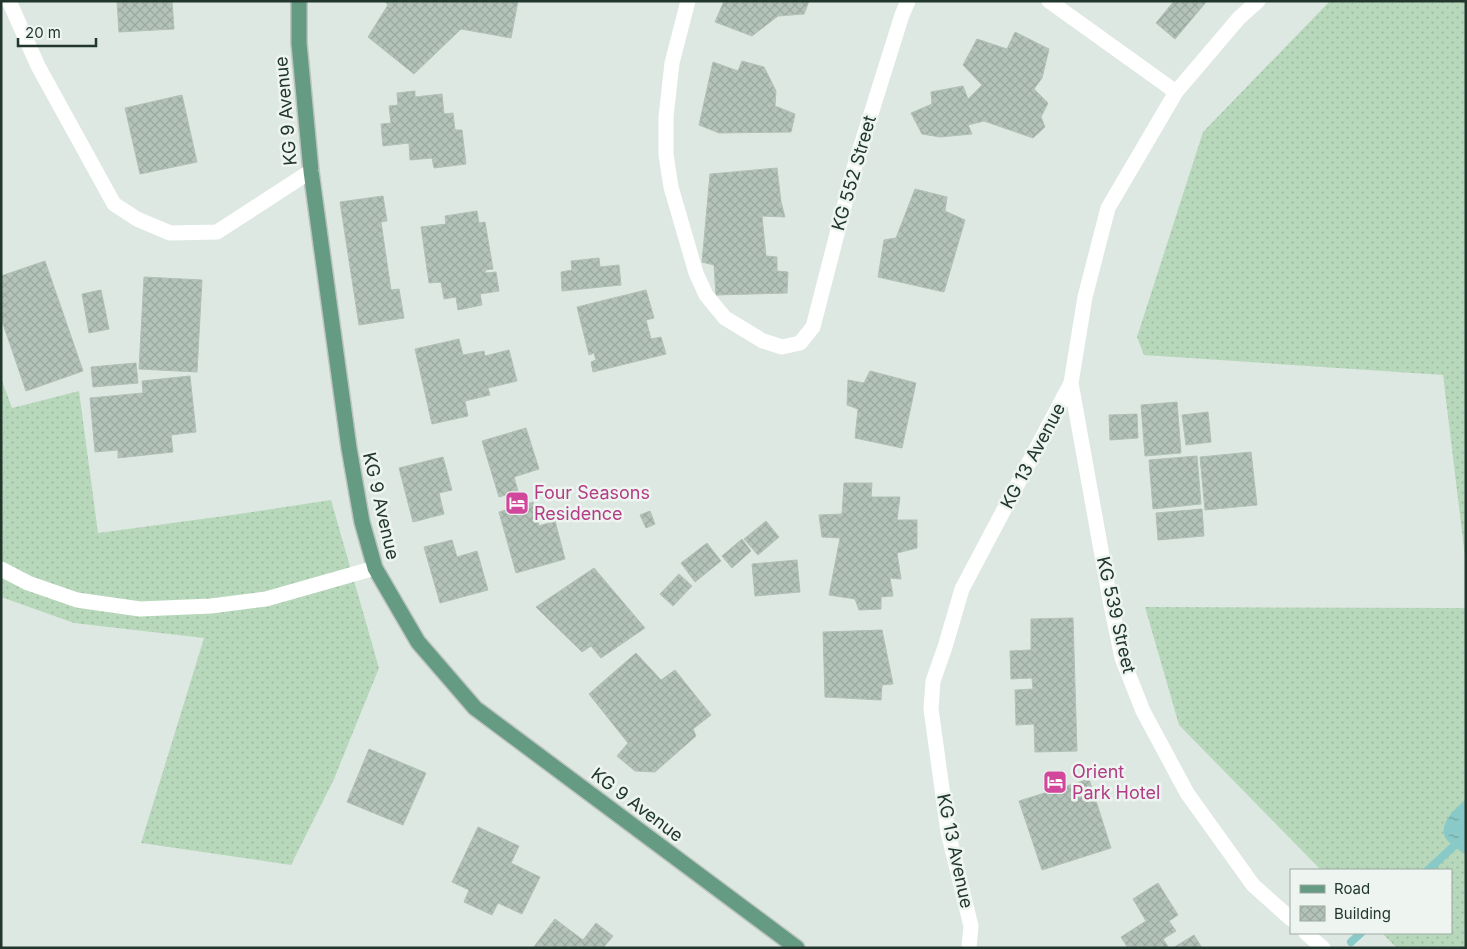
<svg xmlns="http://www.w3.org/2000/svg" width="1467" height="949" font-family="Inter,sans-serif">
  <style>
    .grass { fill: url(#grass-dots) }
    .water { fill: url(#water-ripples) }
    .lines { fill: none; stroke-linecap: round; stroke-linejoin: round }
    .stream { stroke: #89cac8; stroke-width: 8 }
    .building { fill: url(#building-cross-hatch); stroke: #b1c1b7 }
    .major-casing { stroke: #bcc3c0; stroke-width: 18 }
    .minor { stroke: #fff; stroke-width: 15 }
    .major { stroke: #669b83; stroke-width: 15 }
    .labels { text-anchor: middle; stroke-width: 5; stroke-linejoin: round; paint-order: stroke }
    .street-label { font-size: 18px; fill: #21372d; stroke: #eef5f0 }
    .hotel-label { font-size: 18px; fill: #b23c85; stroke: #eef5f0; text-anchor: start }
  </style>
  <defs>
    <pattern id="grass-dots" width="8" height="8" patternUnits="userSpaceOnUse" patternTransform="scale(1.25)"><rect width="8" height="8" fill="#b8d8bb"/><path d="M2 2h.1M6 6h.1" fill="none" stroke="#9ebaa1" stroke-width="1.8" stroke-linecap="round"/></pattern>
    <pattern id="water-ripples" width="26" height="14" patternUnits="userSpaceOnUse" patternTransform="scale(1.25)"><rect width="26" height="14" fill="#89cac8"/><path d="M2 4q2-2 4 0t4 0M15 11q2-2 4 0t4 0" fill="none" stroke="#70a5a3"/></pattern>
    <pattern id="building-cross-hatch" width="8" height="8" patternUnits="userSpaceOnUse" patternTransform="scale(1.25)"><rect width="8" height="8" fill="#b4c3ba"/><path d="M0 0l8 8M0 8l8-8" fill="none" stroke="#9aa8a0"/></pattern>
  </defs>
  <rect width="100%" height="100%" fill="#dee8e2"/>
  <!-- grass -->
  <path class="grass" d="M1330,1H1466V565L1443,375L1144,355L1137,337L1203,132Z
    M1,378L12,408L79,391L98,533L239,514L331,500L379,668L334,779L291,865L141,843L204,638L74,623L1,597Z
    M1145,607L1466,608V948H1397L1382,933H1451V870H1321L1179,725Z"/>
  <!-- water -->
  <path class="water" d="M1466,800V853H1463C1458,849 1451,845 1447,840C1436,827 1455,807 1466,800Z"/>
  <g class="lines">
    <!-- stream -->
    <path class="stream" d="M1428,870L1454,846
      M1351,942L1361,933"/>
  </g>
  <!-- building -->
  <path class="building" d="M117,1H172L174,29L119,32Z
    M385,1H518L511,38L461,29L414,74L368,37L388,5Z
    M724,1H809L804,14L778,16L752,36L715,22Z
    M1174,1H1207L1175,39L1156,23Z
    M1015,32L1049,49L1042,78L1034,89L1048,103L1041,117L1045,127L1033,138L984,121L968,125L972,134L940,137L922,134L911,113L932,104L931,92L963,86L968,99L982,85L963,65L977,39L1007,49Z
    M742,61L764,67L776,91L775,106L795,114L791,132L719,133L699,125L713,62L738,71Z
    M415,91V97L442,94L444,114L453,113L455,130H462L466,164L434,168L432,158L410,160L409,143L383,146L381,124L391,123L389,106L398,105L397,93Z
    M182,95L197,162L140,174L125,108Z
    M777,168L781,202L785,217L762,216L766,256L777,257V271L788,272L787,293L716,295L714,265L702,262L710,174Z
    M915,189L947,197L945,211L965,220L944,292L878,277L884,240L896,238Z
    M383,196L387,221L381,222L391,290L399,289L404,318L359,325L340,202Z
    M477,211L479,223L485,222L493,269L485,270L486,273L496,272L499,291L480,294L482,305L458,310L456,297L444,299L441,282L429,283L421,227L446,224L445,216Z
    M599,258L600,267L619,265L621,285L562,291L561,272L572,270L571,261Z
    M45,261L83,371L26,391L1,318V276Z
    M144,277L202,280L197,372L139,369Z
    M101,290L109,329L89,333L82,294Z
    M646,290L654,318L646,320L651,339L661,337L666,354L593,372L591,362L596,360L594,353L589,355L577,307Z
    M459,339L463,355L484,351L485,356L509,350L517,381L488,388L490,395L465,401L468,416L432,424L415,349Z
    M136,363L138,383L93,387L91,367Z
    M870,371L916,383L902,448L855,438L858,409L847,405L848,380L864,383Z
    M190,376L196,432L171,435L173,452L118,458V450L95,452L90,398L143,393L142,381Z
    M1177,402L1181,453L1145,456L1141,405Z
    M1208,412L1211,442L1186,445L1182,415Z
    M1137,414L1138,438L1110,440L1109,415Z
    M526,428L539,469L514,477L518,491L499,497L482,441Z
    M1251,452L1257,505L1205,510L1200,457Z
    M1197,456L1201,504L1153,509L1149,460Z
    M443,457L452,490L439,493L444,514L413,522L399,468Z
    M844,483H872L871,497H900L897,520H917V548L897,553L901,579L890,578L893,596L881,597V609L859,610L855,599L829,595L840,538L822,537L819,515L842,514Z
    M533,502L539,526L555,521L565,559L516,573L499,512Z
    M1202,509L1204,536L1158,540L1156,513Z
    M650,511L655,524L646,528L640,515Z
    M766,521L779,537L758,555L744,539Z
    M742,539L751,551L732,568L722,556Z
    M452,540L457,557L477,551L488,590L440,603L424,547Z
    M707,543L721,561L695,582L681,563Z
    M797,560L800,592L755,596L752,564Z
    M594,568L645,628L601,658L591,646L582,652L536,607Z
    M679,574L692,586L673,606L660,594Z
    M1073,618L1077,751L1035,752L1034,724L1016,725L1015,690L1033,689L1032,678L1011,679L1010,651L1031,650V619Z
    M882,630L893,684L882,685L881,700L825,697L823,632Z
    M636,653L661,680L675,670L711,715L693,729L696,736L655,772L635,771L617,756L628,743L589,694Z
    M369,749L426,773L403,825L347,802Z
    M1089,779L1111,848L1042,870L1019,801Z
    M478,827L519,846L511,863L540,877L522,914L498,903L492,915L464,902L469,890L452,882Z
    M1158,883L1178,915L1169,921L1176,931L1163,939L1169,948H1128L1121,937L1146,921L1133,899Z
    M555,919L583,940L596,923L613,936L603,948H533Z
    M1194,935L1202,948H1173Z"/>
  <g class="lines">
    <!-- major casing -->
    <g class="major-casing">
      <path id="major" d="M299,1V43L311,171L349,448L362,522L375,568L418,642L475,708L797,948"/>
    </g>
    <!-- minor -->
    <path class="minor" d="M9,1L38,66L114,204L137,219L170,233L217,232L311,171
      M688,1L672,63L666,117V155L671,187L696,273L706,295L725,318L763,341L782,347L800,343L813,327L854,168L902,15L908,1
      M1049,1L1176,92
      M1071,383L1110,600L1122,658L1143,711L1187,793L1253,885L1291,919
      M1,569L28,583L77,600L140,609L211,606L266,599L375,568
      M1306,933L1323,948
      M969,948L971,926L948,832L931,709L933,681L945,647L962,589L1071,383L1085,297L1108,208L1176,92L1239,18L1258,1"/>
    <!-- major -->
    <use href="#major" class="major"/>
  </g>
  <!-- icons -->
  <defs>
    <g id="hotel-square" transform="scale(1.25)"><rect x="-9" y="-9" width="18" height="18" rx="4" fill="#d1479c" stroke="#eef5f0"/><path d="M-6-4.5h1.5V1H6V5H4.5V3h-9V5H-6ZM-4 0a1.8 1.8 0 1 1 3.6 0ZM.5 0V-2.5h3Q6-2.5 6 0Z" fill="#fff"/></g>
  </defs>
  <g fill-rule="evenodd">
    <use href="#hotel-square" x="517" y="503"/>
    <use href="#hotel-square" x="1055" y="782"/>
  </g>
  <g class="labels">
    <!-- street labels -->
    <g class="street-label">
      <text transform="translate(286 111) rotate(-95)" y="6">KG 9 Avenue</text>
      <text transform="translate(854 173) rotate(-74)" y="6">KG 552 Street</text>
      <text transform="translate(1033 456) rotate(-62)" y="6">KG 13 Avenue</text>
      <text transform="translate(381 506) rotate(77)" y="6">KG 9 Avenue</text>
      <text transform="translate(1116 615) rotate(77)" y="6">KG 539 Street</text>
      <text transform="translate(637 805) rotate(37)" y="6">KG 9 Avenue</text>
      <text transform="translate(955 851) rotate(78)" y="6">KG 13 Avenue</text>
    </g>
    <!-- hotel labels -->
    <g class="hotel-label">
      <text x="534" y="499">Four Seasons<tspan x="534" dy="21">Residence</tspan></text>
      <text x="1072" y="778">Orient<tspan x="1072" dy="21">Park Hotel</tspan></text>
    </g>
  </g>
  <!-- border -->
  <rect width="1467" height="949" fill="none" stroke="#21372d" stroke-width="5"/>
  <!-- legend -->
  <rect x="1290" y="869" width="162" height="65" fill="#eef5f0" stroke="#9ca9a2"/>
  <rect x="1300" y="885" width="25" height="8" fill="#669b83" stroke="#9ca9a2"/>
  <text x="1334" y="894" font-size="15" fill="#21372d">Road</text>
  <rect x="1300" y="906" width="25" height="15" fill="url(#building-cross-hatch)" stroke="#9ca9a2"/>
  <text x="1334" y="919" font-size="15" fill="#21372d">Building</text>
  <!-- scale -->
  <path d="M18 38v8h78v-8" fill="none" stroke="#21372d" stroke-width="2.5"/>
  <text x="25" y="38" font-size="15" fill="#21372d" stroke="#eef5f0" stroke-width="4" paint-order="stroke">20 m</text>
</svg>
